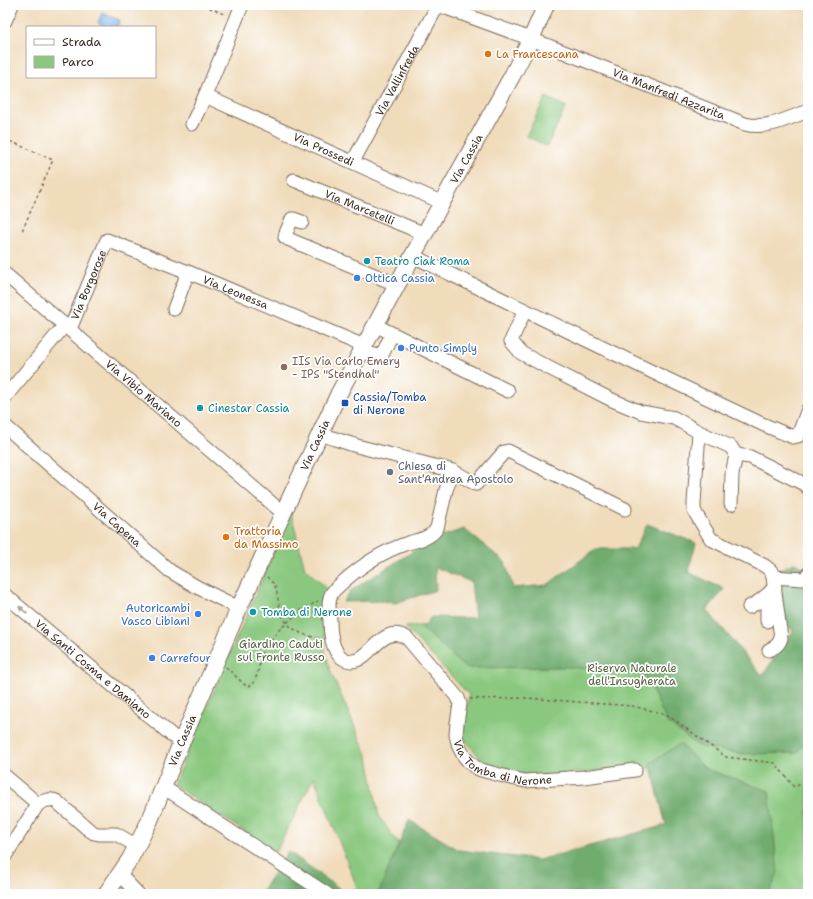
<svg xmlns="http://www.w3.org/2000/svg" width="813" height="899" font-family="'Shantell Sans',sans-serif">
  <style>
    .green { fill: #8ac87f; stroke: #62794e }
    .forest { fill: #6fac6e; stroke: #556b46 }
    .water { fill: #7ab0e8; stroke: #5a6d83 }
    .lines { fill: none; stroke-linecap: round; stroke-linejoin: round }
    .minor-casing { stroke: #7a6855; stroke-width: 15 }
    .major-casing { stroke: #7a6855; stroke-width: 18 }
    .path { stroke: #7a6855; stroke-width: 1.5; stroke-dasharray: 3 3; stroke-linecap: butt }
    .minor { stroke: #fff; stroke-width: 13 }
    .major { stroke: #fff; stroke-width: 16 }
    .oneway { fill: #a79f9a }
    .food-dot { fill: #e8710a; stroke: #fff; stroke-width: 1.5 }
    .culture-dot { fill: #0f9aa8; stroke: #fff; stroke-width: 1.5 }
    .shop-dot { fill: #3f7fe0; stroke: #fff; stroke-width: 1.5 }
    .education-dot { fill: #8d6e63; stroke: #fff; stroke-width: 1.5 }
    .transit-dot { fill: #1a4fb4; stroke: #fff; stroke-width: 1.5 }
    .worship-dot { fill: #6b7280; stroke: #fff; stroke-width: 1.5 }
    .labels { text-anchor: middle; stroke-width: 3.5; stroke-linejoin: round; paint-order: stroke }
    .food-label { font-size: 11px; fill: #c56008; stroke: #fff; text-anchor: start }
    .street-label { font-size: 11px; fill: #3b2a1e; stroke: #fff }
    .culture-label { font-size: 11px; fill: #0d838f; stroke: #fff; text-anchor: start }
    .shop-label { font-size: 11px; fill: #366cbe; stroke: #fff; text-anchor: start }
    .education-label { font-size: 11px; fill: #785e54; stroke: #fff; text-anchor: start }
    .transit-label { font-size: 11px; fill: #164399; stroke: #fff; text-anchor: start }
    .worship-label { font-size: 11px; fill: #5b616d; stroke: #fff; text-anchor: start }
    .park-label { font-size: 11px; fill: #576140; stroke: #fff }
  </style>
  <rect width="100%" height="100%" fill="#fff"/>
  <filter id="ink" filterUnits="userSpaceOnUse"><feTurbulence type="fractalNoise" baseFrequency=".025" numOctaves="2"/><feDisplacementMap in="SourceGraphic" scale="8" xChannelSelector="R" yChannelSelector="G"/><feConvolveMatrix kernelMatrix="1 2 1 2 8 2 1 2 1" color-interpolation-filters="sRGB"/></filter>
  <filter id="wash" filterUnits="userSpaceOnUse"><feTurbulence type="fractalNoise" baseFrequency=".012" numOctaves="4" result="noise"/><feDisplacementMap in="SourceGraphic" scale="16" xChannelSelector="R" yChannelSelector="G"/><feGaussianBlur stdDeviation="0.9" result="paint"/><feColorMatrix in="noise" values="0 0 0 0 0 0 0 0 0 0 0 0 0 0 0 0 0 1.4 0 .05"/><feComposite in="paint" operator="in"/></filter>
  <g filter="url(#wash)">
    <rect width="100%" height="100%" fill="#f0dcbb"/>
    <!-- green -->
    <path class="green" d="M546,97L566,107L547,146L526,136Z
      M291,513L305,569L326,587L322,613L325,639V650L330,670L368,757L379,816L397,842L438,860L530,863L669,856L676,766L533,776L489,769L462,736L469,695L405,627L490,621L760,713L808,641V894H352L357,887L314,777L276,852L173,785Z"/>
    <!-- forest -->
    <path class="forest" d="M647,524L696,543L688,572L724,589L707,610L762,676L793,631L760,596L772,573L794,563L808,569V737L797,753L743,754L698,746L667,722L645,675L568,667L465,668L422,628L431,617L475,618L471,582L435,567L436,590L395,603L383,601L343,602L350,591L431,540L464,529L505,562L513,588L547,585L596,549H635Z
      M680,744L706,769L769,791L778,873L769,894H378L409,820L459,850L539,860L666,825L650,763Z
      M288,851L347,894H260Z"/>
    <!-- water -->
    <path class="water" d="M102,13L120,20L117,27H106L98,23Z"/>
  </g>
  <g filter="url(#ink)">
    <g class="lines">
      <!-- minor casing -->
      <g class="minor-casing">
        <g id="minor">
          <path d="M5,21L12,5"/>
          <path id="s1" d="M205,96L443,203"/>
          <path d="M192,124L205,96L242,5"/>
          <path id="s2" d="M356,156L438,5L531,39L745,124C767,130 788,118 808,111"/>
          <path id="s3" d="M294,180L425,234"/>
          <path d="M302,222L294,219H292L286,233L285,237L288,239L398,285"/>
          <path d="M413,256L665,378L762,424L793,437L798,436L808,409"/>
          <path id="s4" d="M5,274L283,513"/>
          <path d="M174,309L188,272"/>
          <path d="M525,310L511,341L521,353L549,368L612,400L641,412L674,418L699,432L731,447L736,455L732,474L731,504"/>
          <path d="M375,325L508,391"/>
          <path id="s5" d="M70,329L107,240L188,272L364,346"/>
          <path d="M361,351L381,357L392,334"/>
          <path d="M5,397L65,325"/>
          <path id="s6" d="M5,426L170,571L197,587L239,608"/>
          <path d="M699,432L694,503V510L696,514L711,539L765,566L771,571L773,577L781,638C779,645 775,647 769,650"/>
          <path id="s7" d="M320,434L357,446L423,463L453,471L446,490L437,528C431,539 416,540 405,544C382,552 362,565 343,582C339,586 333,590 331,595C327,603 330,614 330,622C330,632 332,650 341,657C367,676 377,620 407,638L458,698L460,704L457,723L456,735L459,747L464,756L468,761L475,767L481,770L511,778L525,781L584,777L635,770"/>
          <path d="M736,455L750,457L804,484L808,488"/>
          <path d="M453,471L476,484L504,452L508,451L625,509"/>
          <path d="M773,577L803,579C806,578 807,577 808,574"/>
          <path id="s8" d="M5,595L181,743"/>
          <path d="M765,597L767,603V621"/>
          <path d="M749,607C759,602 767,596 775,587"/>
          <path d="M5,776L38,804L5,856"/>
          <path d="M163,787L327,894"/>
          <path d="M38,804C44,801 49,798 56,801L88,829L94,833L99,834H116L137,846"/>
          <path d="M119,874L138,894"/>
        </g>
      </g>
      <!-- major casing -->
      <g class="major-casing">
        <g id="major">
          <path id="s9" d="M106,894L130,859L150,820L181,743L239,608L339,393L418,246L513,74L531,39L546,5"/>
        </g>
      </g>
      <!-- path -->
      <path class="path" d="M204,5L226,15
        M5,139L53,160L22,231
        M267,577C269,579 272,582 274,584C278,591 278,607 282,615C288,629 305,637 320,638
        M226,667L246,686L253,685L258,672L262,651L280,629L300,611L318,601
        M470,699L526,698L632,706L666,714L726,757L775,763L794,787L808,781"/>
      <!-- minor -->
      <use href="#minor" class="minor"/>
      <!-- major -->
      <use href="#major" class="major"/>
    </g>
    <!-- one-way arrows -->
    <defs><path id="oneway-solid" d="M-6-.8H1V-3.2L6.5 0L1 3.2V.8H-6Z"/></defs>
    <use class="oneway" href="#oneway-solid" transform="translate(23 610) rotate(-140)"/>
  </g>
  <!-- markers -->
  <g class="food-dot">
    <circle cx="488" cy="54" r="4"/>
    <circle cx="226" cy="537" r="4"/>
  </g>
  <g class="culture-dot">
    <circle cx="367" cy="261" r="4"/>
    <circle cx="200" cy="408" r="4"/>
    <circle cx="253" cy="612" r="4"/>
  </g>
  <g class="shop-dot">
    <circle cx="357" cy="278" r="4"/>
    <circle cx="401" cy="348" r="4"/>
    <circle cx="198" cy="614" r="4"/>
    <circle cx="152" cy="658" r="4"/>
  </g>
  <circle class="education-dot" cx="284" cy="367" r="4"/>
  <rect class="transit-dot" x="341" y="399" width="8" height="8" rx="2"/>
  <circle class="worship-dot" cx="390" cy="472" r="4"/>
  <g class="labels">
    <!-- food labels -->
    <g class="food-label">
      <text x="496" y="58">La Francescana</text>
      <text x="234" y="535">Trattoria<tspan x="234" dy="13">da Massimo</tspan></text>
    </g>
    <!-- street labels -->
    <g class="street-label">
      <text dy="4" stroke="none"><textPath href="#s2" startOffset="86">Via Vallinfreda</textPath></text>
      <text dy="4" stroke="none"><textPath href="#s2" startOffset="419">Via Manfredi Azzarita</textPath></text>
      <text dy="4" stroke="none"><textPath href="#s1" startOffset="130">Via Prossedi</textPath></text>
      <text dy="4" stroke="none"><textPath href="#s9" startOffset="820">Via Cassia</textPath></text>
      <text dy="4" stroke="none"><textPath href="#s3" startOffset="71">Via Marcetelli</textPath></text>
      <text dy="4" stroke="none"><textPath href="#s5" startOffset="48">Via Borgorose</textPath></text>
      <text dy="4" stroke="none"><textPath href="#s5" startOffset="235">Via Leonessa</textPath></text>
      <text dy="4" stroke="none"><textPath href="#s4" startOffset="183">Via Vibio Mariano</textPath></text>
      <text dy="4" stroke="none"><textPath href="#s9" startOffset="496">Via Cassia</textPath></text>
      <text dy="4" stroke="none"><textPath href="#s6" startOffset="149">Via Capena</textPath></text>
      <text dy="4" stroke="none"><textPath href="#s8" startOffset="115">Via Santi Cosma e Damiano</textPath></text>
      <text dy="4" stroke="none"><textPath href="#s9" startOffset="172">Via Cassia</textPath></text>
      <text dy="4" stroke="none"><textPath href="#s7" startOffset="644">Via Tomba di Nerone</textPath></text>
    </g>
    <!-- culture labels -->
    <g class="culture-label">
      <text x="375" y="265">Teatro Ciak Roma</text>
      <text x="208" y="412">Cinestar Cassia</text>
      <text x="261" y="616">Tomba di Nerone</text>
    </g>
    <!-- shop labels -->
    <g class="shop-label">
      <text x="365" y="282">Ottica Cassia</text>
      <text x="409" y="352">Punto Simply</text>
      <text x="190" y="612" text-anchor="end">Autoricambi<tspan x="190" dy="13">Vasco Libiani</tspan></text>
      <text x="160" y="662">Carrefour</text>
    </g>
    <!-- education labels -->
    <g class="education-label">
      <text x="292" y="365">IIS Via Carlo Emery<tspan x="292" dy="13">- IPS "Stendhal"</tspan></text>
    </g>
    <!-- transit labels -->
    <g class="transit-label">
      <text x="353" y="401">Cassia/Tomba<tspan x="353" dy="13">di Nerone</tspan></text>
    </g>
    <!-- worship labels -->
    <g class="worship-label">
      <text x="398" y="470">Chiesa di<tspan x="398" dy="13">Sant'Andrea Apostolo</tspan></text>
    </g>
    <!-- park labels -->
    <g class="park-label">
      <text x="281" y="648">Giardino Caduti<tspan x="281" dy="13">sul Fronte Russo</tspan></text>
      <text x="632" y="672">Riserva Naturale<tspan x="632" dy="13">dell'Insugherata</tspan></text>
    </g>
  </g>
  <!-- margin -->
  <rect width="813" height="899" fill="none" stroke="#fff" stroke-width="20"/>
  <!-- legend -->
  <rect x="26" y="26" width="130" height="52" fill="#ffffff" stroke="#b1aaa5"/>
  <rect x="34" y="39" width="20" height="6" fill="#ffffff" stroke="#b1aaa5"/>
  <text x="62" y="46" font-size="12" fill="#3b2a1e">Strada</text>
  <rect x="34" y="56" width="20" height="12" fill="#8ac87f" stroke="#b1aaa5"/>
  <text x="62" y="66" font-size="12" fill="#3b2a1e">Parco</text>
</svg>
